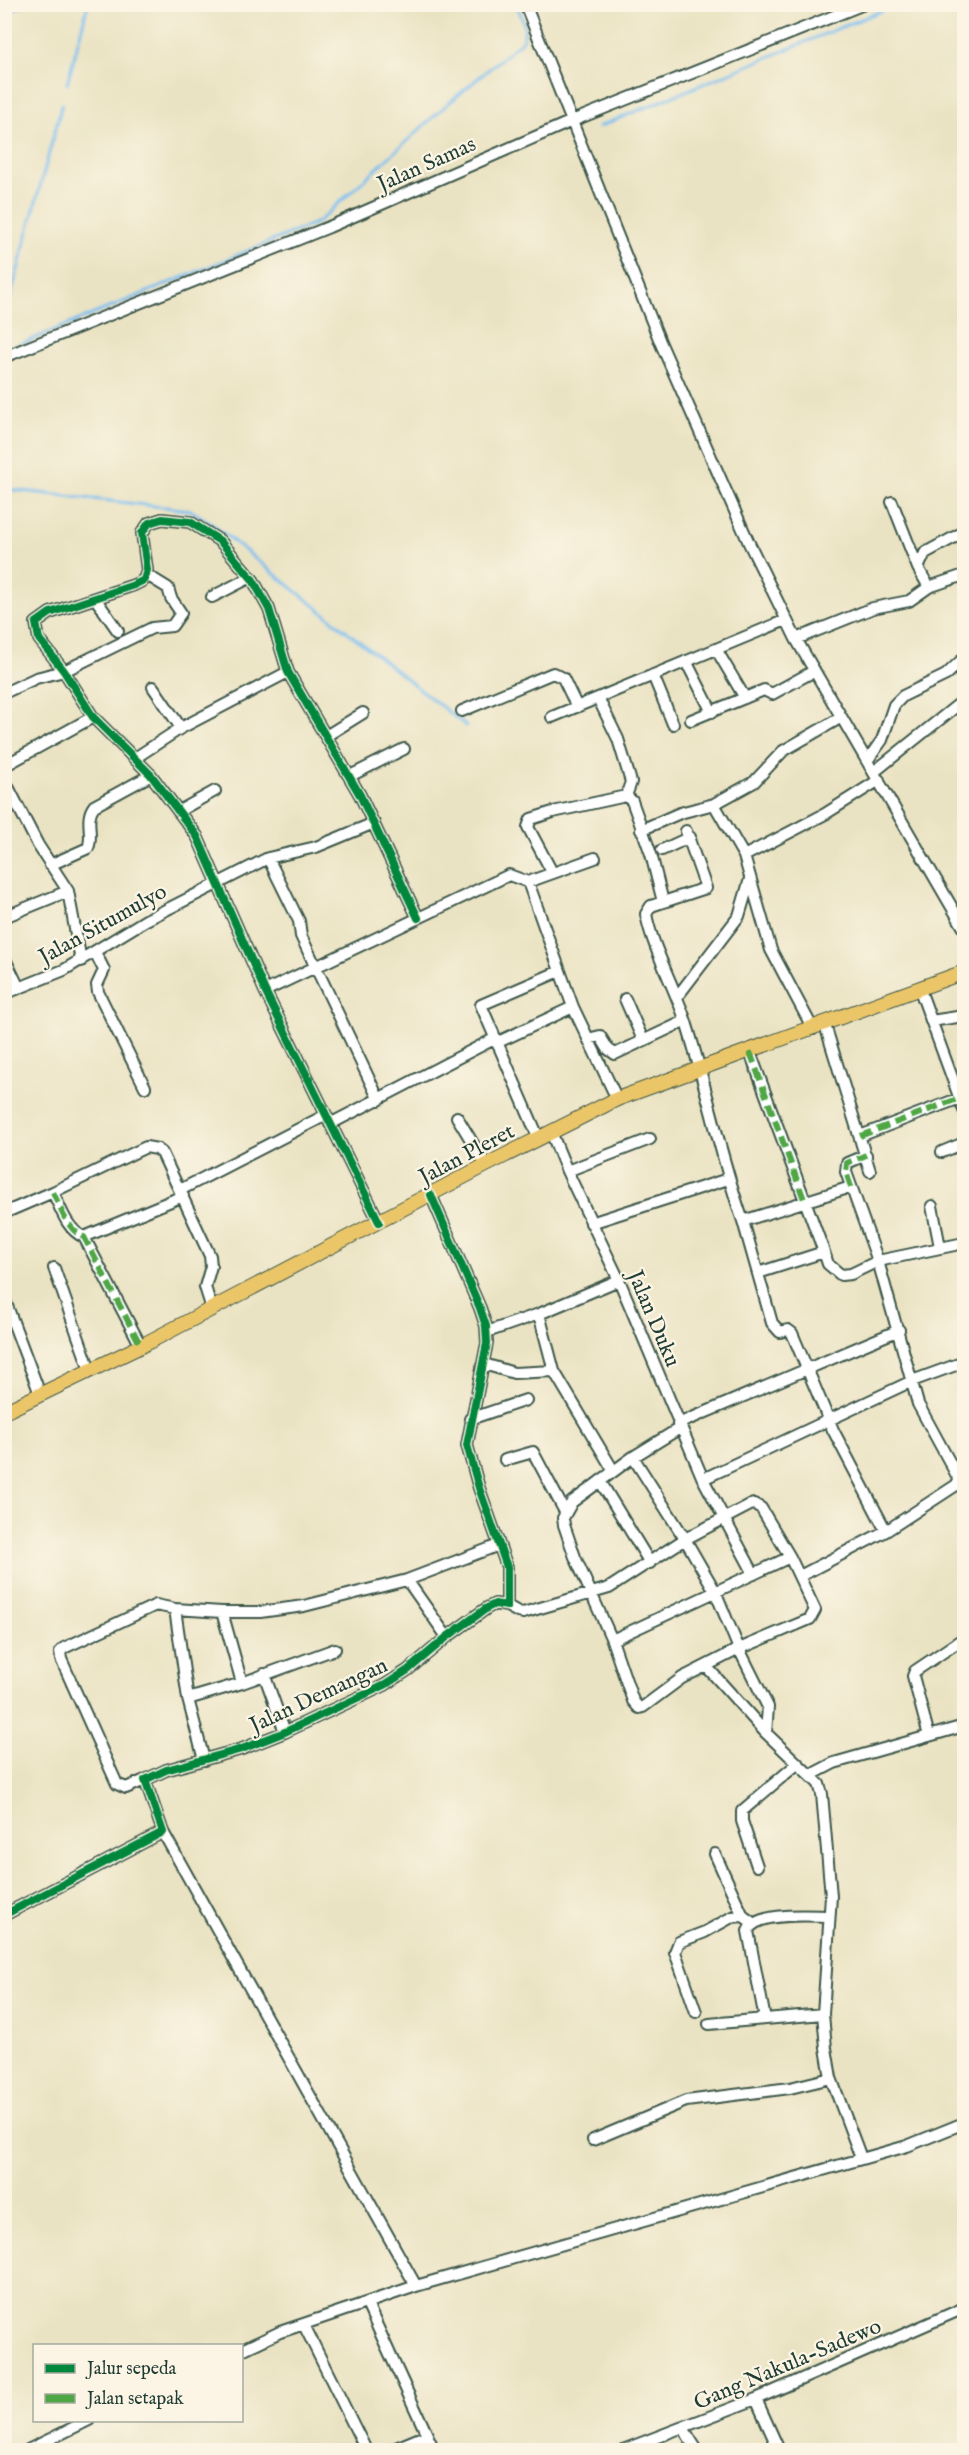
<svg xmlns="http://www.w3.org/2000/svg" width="969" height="2455" font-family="'IM FELL English',serif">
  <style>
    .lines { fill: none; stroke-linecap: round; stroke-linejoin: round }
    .stream { stroke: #79bef0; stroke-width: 3 }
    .minor-casing { stroke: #3d5649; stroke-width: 14 }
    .major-casing { stroke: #3d5649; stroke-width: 16 }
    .minor { stroke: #fff; stroke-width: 10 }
    .major { stroke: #ebc669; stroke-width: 14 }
    .quiet { stroke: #4fa644; stroke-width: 6; stroke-dasharray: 12 6; stroke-linecap: butt }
    .cycleway-casing { stroke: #fcf5e5; stroke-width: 11 }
    .cycleway { stroke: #00873e; stroke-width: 8 }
    .labels { text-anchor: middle; stroke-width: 4.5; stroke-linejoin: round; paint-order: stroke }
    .street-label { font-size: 22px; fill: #1f3d34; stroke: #fcf5e5 }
  </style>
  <rect width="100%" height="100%" fill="#fcf5e5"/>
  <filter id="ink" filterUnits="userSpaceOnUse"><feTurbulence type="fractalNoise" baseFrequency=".0167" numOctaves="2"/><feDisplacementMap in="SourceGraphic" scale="12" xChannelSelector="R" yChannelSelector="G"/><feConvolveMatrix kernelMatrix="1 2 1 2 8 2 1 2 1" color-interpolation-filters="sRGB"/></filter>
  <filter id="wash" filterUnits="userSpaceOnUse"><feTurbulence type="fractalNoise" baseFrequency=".008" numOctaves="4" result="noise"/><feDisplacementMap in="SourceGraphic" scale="24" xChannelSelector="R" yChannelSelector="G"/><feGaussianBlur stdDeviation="1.35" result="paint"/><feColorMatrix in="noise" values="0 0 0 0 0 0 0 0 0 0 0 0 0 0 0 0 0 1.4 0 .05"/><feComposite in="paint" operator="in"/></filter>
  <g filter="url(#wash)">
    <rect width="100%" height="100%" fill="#eae3c3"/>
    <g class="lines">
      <!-- stream -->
      <path class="stream" d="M4,13L26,4
        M67,84L88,4
        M598,127L898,4
        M4,322L62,104
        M4,351L318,222L443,108L521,42C529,29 522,18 516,4
        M4,489L190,510L208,521L466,726"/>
    </g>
  </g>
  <g filter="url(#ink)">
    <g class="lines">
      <!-- minor casing -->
      <g class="minor-casing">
        <path id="minor" d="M525,4L661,344L749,543L796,639L964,928
          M4,357L329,227L572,121L864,4
          M892,502L918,568L929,587
          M918,568L925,553L964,532
          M212,597L251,577
          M95,598L118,631
          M796,639L873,608L909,601L929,587L964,575
          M716,649L745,698
          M686,661L712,712
          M653,675L673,724
          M153,687L181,728
          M4,693L36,678L64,671L152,628L172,626L181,613L171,598L168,588L147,575
          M598,698L618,739L631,782L626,796
          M462,711L553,673L563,678L577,707
          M552,717L786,620
          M691,720L764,690L772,694L814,671
          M326,736L363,713
          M135,758L181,728L288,672
          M867,761L882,740L894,705L903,696L946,675L964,658
          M4,766L93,717
          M874,772L964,700
          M350,776L404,749
          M4,779L38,845L68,891L81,961
          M714,804L744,856L825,814L879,780
          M179,811L215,791
          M641,830L680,813L714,804L754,782L783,751L840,718
          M686,831L706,888L651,906L646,914C652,947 675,988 686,1022C707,1088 720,1156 743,1221L851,1187
          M662,850L690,837
          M744,856L771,950L813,1029
          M268,858L299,921L301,936L379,1100
          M50,865L88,848C94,835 84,819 94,806L151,775
          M552,872L528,827L531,819L553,812L626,796L632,801L651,854L663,902
          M528,882L573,1007L617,1099
          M4,917L68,891
          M95,952L104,970L97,985L98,992L145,1087
          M4,957L19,988
          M920,990L964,1110
          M265,991L509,875L528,882L595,858
          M4,994L64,970L146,920L268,858L316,847L374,823
          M677,997L739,916L750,879
          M625,999L643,1040
          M931,1021L964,1016
          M825,1025L870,1171
          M588,1039L600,1036L608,1049L615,1054L685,1021
          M496,1043L573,1007
          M750,1052L824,1252L828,1264L841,1275L851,1274L878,1261L964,1243
          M457,1117L486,1165
          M330,1124L494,1039
          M551,1132L567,1171L619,1280L703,1479L754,1574
          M860,1136L960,1098
          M539,1139L481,1005L560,971
          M942,1152L964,1143
          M866,1155L847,1163L846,1172L878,1261L918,1404L961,1483
          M567,1171L650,1139
          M180,1190L326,1115
          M53,1192C61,1209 67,1230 84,1237L141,1346
          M932,1206L940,1247
          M4,1213L53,1192L146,1147L157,1149L162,1153L210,1256L211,1266L205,1287L212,1309
          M743,1221L772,1323L780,1332L788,1330L792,1333L833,1430L886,1531L800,1576
          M379,1222L265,991L197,836L151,775L93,717L64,671L39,639L36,623L50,613L134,585L144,580L147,570L142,533L149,523L162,519L190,522L220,541L253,580L269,609L288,672L360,795L418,918
          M591,1223L728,1179
          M84,1237L183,1196
          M54,1268L90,1370
          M758,1273L824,1252
          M4,1298L40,1394
          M539,1314L554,1371L613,1470
          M487,1332L539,1314L619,1280
          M484,1364L514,1373L554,1371
          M470,1419L526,1400
          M678,1424L899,1330
          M633,1457L685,1539L715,1591L739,1649L682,1678L643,1707L639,1708L633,1701L612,1640L575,1557L564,1525L563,1518L572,1502L633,1457L680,1428
          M505,1460L533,1452L565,1512
          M703,1479L912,1381L964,1362
          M600,1481L650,1563
          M886,1531L964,1480
          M407,1580L447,1637
          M507,1606L518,1612L523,1613L609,1588L685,1539L750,1505L754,1504L761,1508L790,1557L815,1610L810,1619L739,1649L768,1707L766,1733
          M175,1609L188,1699L204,1760
          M222,1612L242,1683
          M612,1640L790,1557
          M706,1666L766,1733L819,1784L822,1794L831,1896L823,2014L826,2048L831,2078L861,2158
          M264,1674L285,1732
          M188,1699L242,1683L335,1649
          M929,1736L913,1676L915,1671L964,1638
          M811,1775L834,1763L964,1726
          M145,1780L126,1788L117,1784L61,1659L60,1652L64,1648L156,1605L175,1609L222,1612H260L304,1606L407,1580L499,1545
          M163,1832L416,2286
          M715,1854L743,1916
          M757,1866L742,1821V1811L797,1764
          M4,1915L163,1832L145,1780L166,1770L242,1749L285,1732L385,1685L408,1670L447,1637L487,1608L495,1604L507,1606V1567L479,1488L467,1445L487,1343L486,1326L480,1308L431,1195
          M696,2012L675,1952L679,1942L705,1932L732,1917L743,1916L753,1923
          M823,2014L765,2019L748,1931C756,1911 811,1916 829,1916
          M709,2024L765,2019
          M593,2140L686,2101L790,2088L831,2078
          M367,2304L434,2450
          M304,2325L366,2450
          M242,2350L280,2332L416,2286L907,2146L964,2123
          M756,2399L779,2450
          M683,2428L697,2450
          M28,2450L89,2420
          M391,2450L427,2435
          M623,2450L756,2399L964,2308"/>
      </g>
      <!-- major casing -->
      <g class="major-casing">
        <path id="major" d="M4,1412L141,1346L486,1165L617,1099L964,972"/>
      </g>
      <!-- minor -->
      <use href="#minor" class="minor"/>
      <!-- major -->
      <use href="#major" class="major"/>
      <!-- quiet -->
      <path class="quiet" d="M750,1052L805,1202
        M860,1136L960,1098
        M851,1187L846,1172L847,1163L866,1155
        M53,1192C61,1209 67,1230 84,1237L141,1346"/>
      <!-- cycleway casing -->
      <g class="cycleway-casing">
        <path id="cycleway" d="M379,1222L265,991L197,836L151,775L93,717L64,671L39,639L36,623L50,613L134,585L144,580L147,570L142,533L149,523L162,519L190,522L220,541L253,580L269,609L288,672L360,795L418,918
          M4,1915L163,1832L145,1780L166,1770L242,1749L285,1732L385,1685L408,1670L447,1637L487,1608L495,1604L507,1606V1567L479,1488L467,1445L487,1343L486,1326L480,1308L431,1195"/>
      </g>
      <!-- cycleway -->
      <use href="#cycleway" class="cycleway"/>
    </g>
  </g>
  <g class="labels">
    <!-- street labels -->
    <g class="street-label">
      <text transform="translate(426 163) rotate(-24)" y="8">Jalan Samas</text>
      <text transform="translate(102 923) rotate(-29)" y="8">Jalan Situmulyo</text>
      <text transform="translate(466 1153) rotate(-28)" y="8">Jalan Pleret</text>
      <text transform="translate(655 1318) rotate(67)" y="8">Jalan Duku</text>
      <text transform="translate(318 1694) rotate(-25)" y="8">Jalan Demangan</text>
      <text transform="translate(787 2363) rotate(-23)" y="8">Gang Nakula-Sadewo</text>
    </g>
  </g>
  <!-- margin -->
  <rect width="969" height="2455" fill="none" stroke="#fcf5e5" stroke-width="24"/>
  <!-- legend -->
  <rect x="33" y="2344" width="210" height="78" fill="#fcf5e5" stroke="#a4ab9e" stroke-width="1.5"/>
  <rect x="45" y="2364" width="30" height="9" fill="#00873e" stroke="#a4ab9e" stroke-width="1.5"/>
  <text x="87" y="2374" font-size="18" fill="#1f3d34">Jalur sepeda</text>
  <rect x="45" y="2394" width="30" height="9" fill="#4fa644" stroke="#a4ab9e" stroke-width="1.5"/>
  <text x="87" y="2404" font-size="18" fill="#1f3d34">Jalan setapak</text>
</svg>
